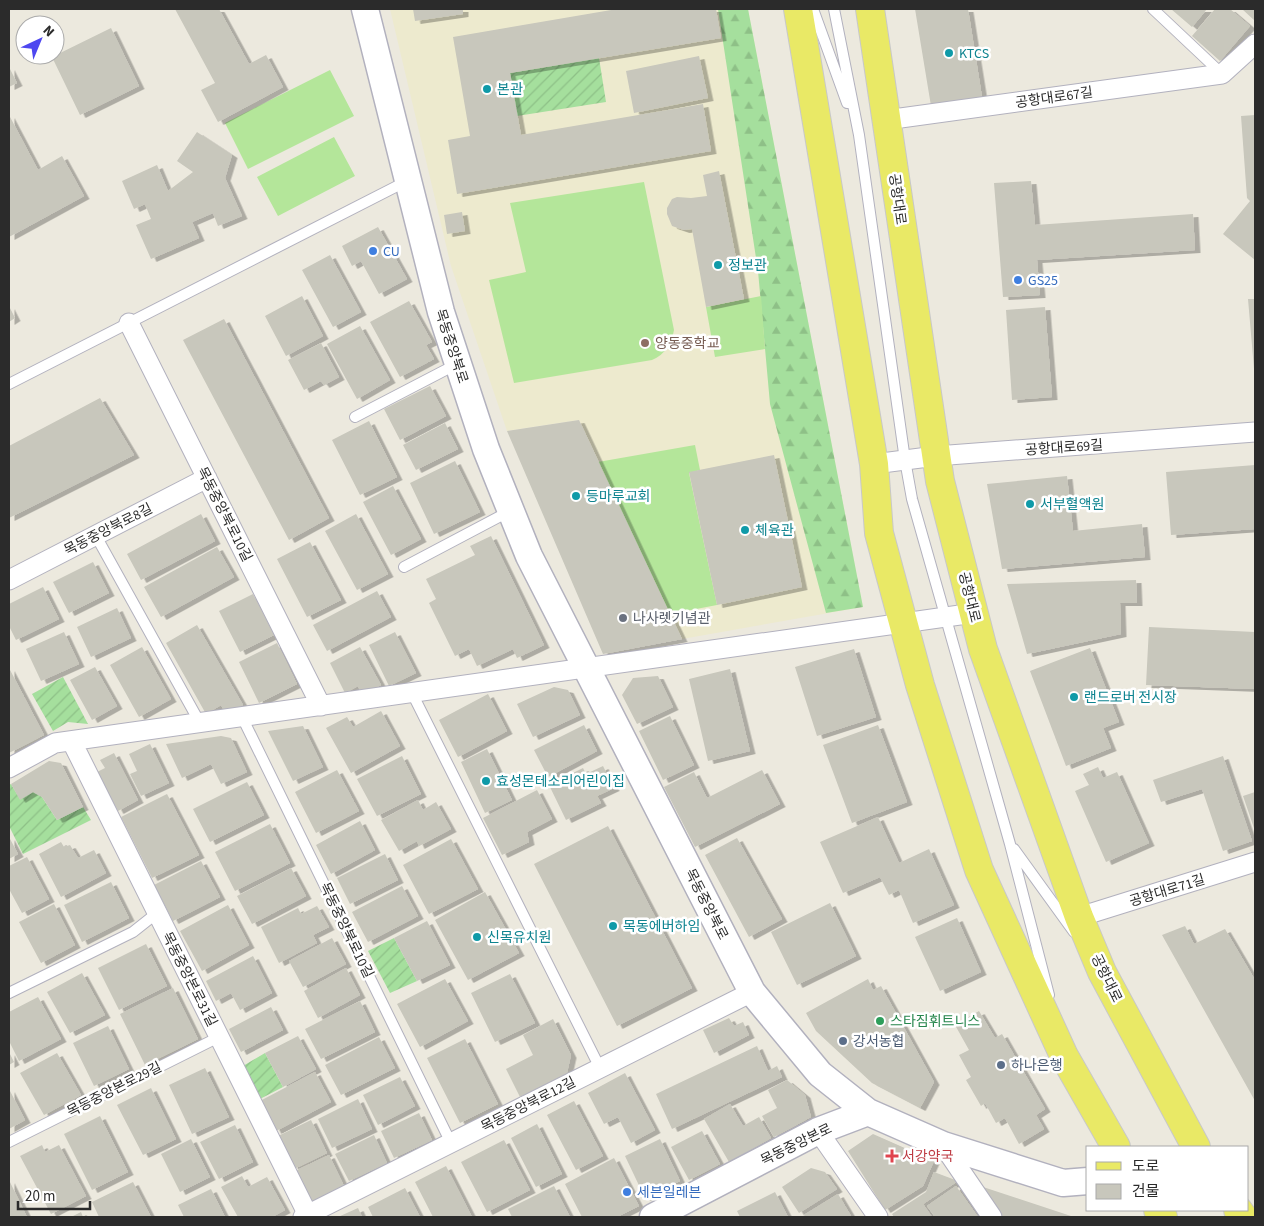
<svg xmlns="http://www.w3.org/2000/svg" width="1264" height="1226" font-family="'Source Sans 3','Noto Sans KR',sans-serif">
  <style>
    .education { fill: #edeace }
    .forest { fill: url(#forest-firs) }
    .garden { fill: url(#garden-furrows) }
    .pitch { fill: #b4e69a }
    .building { fill: #c8c7bc; filter: url(#shadow) }
    .lines { fill: none; stroke-linecap: round; stroke-linejoin: round }
    .lane-casing { stroke: #b2b1be; stroke-width: 12 }
    .street-casing { stroke: #b2b1be; stroke-width: 21 }
    .secondary-casing { stroke: #b2b1be; stroke-width: 29 }
    .primary-casing { stroke: #c8c8c8; stroke-width: 30 }
    .lane { stroke: #fff; stroke-width: 10 }
    .street { stroke: #fff; stroke-width: 19 }
    .secondary { stroke: #fff; stroke-width: 26 }
    .primary { stroke: #e9e966; stroke-width: 28 }
    .culture-dot { fill: #0f9aa8; stroke: #fff; stroke-width: 2 }
    .shop-dot { fill: #3f7fe0; stroke: #fff; stroke-width: 2 }
    .education-dot { fill: #8d6e63; stroke: #fff; stroke-width: 2 }
    .worship-dot { fill: #6b7280; stroke: #fff; stroke-width: 2 }
    .leisure-dot { fill: #2e9e5b; stroke: #fff; stroke-width: 2 }
    .service-dot { fill: #5c6f8a; stroke: #fff; stroke-width: 2 }
    .health-dot { fill: #e0444e; stroke: #fff; stroke-width: 2 }
    .labels { text-anchor: middle; stroke-width: 5; stroke-linejoin: round; paint-order: stroke }
    .culture-label { font-size: 14px; fill: #0d838f; stroke: #fff; text-anchor: start }
    .street-label { font-size: 14px; fill: #2b2b2b; stroke: #fff }
    .shop-label { font-size: 14px; fill: #366cbe; stroke: #fff; text-anchor: start }
    .education-label { font-size: 14px; fill: #785e54; stroke: #fff; text-anchor: start }
    .worship-label { font-size: 14px; fill: #5b616d; stroke: #fff; text-anchor: start }
    .leisure-label { font-size: 14px; fill: #27864d; stroke: #fff; text-anchor: start }
    .service-label { font-size: 14px; fill: #4e5e75; stroke: #fff; text-anchor: start }
    .health-label { font-size: 14px; fill: #be3a42; stroke: #fff; text-anchor: start }
  </style>
  <defs>
    <pattern id="forest-firs" width="22" height="20" patternUnits="userSpaceOnUse" patternTransform="scale(1.25)"><rect width="22" height="20" fill="#a5df9d"/><path d="M5 1l3.5 6h-7zM16 11l3.5 6h-7z" fill="#8ec087"/></pattern>
    <pattern id="garden-furrows" width="10" height="10" patternUnits="userSpaceOnUse" patternTransform="scale(1.25)"><rect width="10" height="10" fill="#a5df9d"/><path d="M-1 1l2-2M0 10L10 0M9 11l2-2" fill="none" stroke="#8ec087"/></pattern>
    <filter id="shadow"><feDropShadow dx="5.5" dy="3" stdDeviation="0" flood-color="#0004"/></filter>
  </defs>
  <rect width="100%" height="100%" fill="#ece9de"/>
  <!-- education -->
  <path class="education" d="M390,9H748L863,607L682,639L579,420L507,431L451,266Z"/>
  <!-- forest -->
  <path class="forest" d="M718,9H748L863,607L826,613L770,404L758,271Z"/>
  <!-- garden -->
  <path class="garden" d="M599,58L606,102L517,116L510,73Z
    M63,677L88,724L68,722L53,731L32,694Z
    M11,784L20,799L33,792L42,797L57,820L83,807L91,820L23,854L9,826V785Z
    M394,938L417,981L390,993L368,951Z
    M265,1053L283,1087L258,1100L243,1066Z"/>
  <!-- pitch -->
  <path class="pitch" d="M330,70L354,116L248,169L225,123Z
    M334,137L355,176L278,216L257,177Z
    M644,182L674,330C672,342 665,355 652,360L514,383L489,280L526,272L510,203Z
    M761,296L765,349L715,357L706,307Z
    M695,445L700,470L689,473L717,605L670,614L598,462Z"/>
  <!-- building -->
  <path class="building" d="M175,9H219L249,64L266,55L283,87L218,122L201,90L215,83Z
    M413,9H463V14L415,21Z
    M617,9H716L721,38L510,73L521,135L703,104L711,151L457,194L448,140L470,136L453,37Z
    M915,9H968L982,97L931,106Z
    M1171,9H1207L1192,27Z
    M1215,9H1230L1250,26L1220,61L1192,36Z
    M1242,9H1255V21Z
    M111,28L139,86L80,115L52,57Z
    M699,56L708,98L634,113L626,71Z
    M9,67L17,83L9,87Z
    M9,115L38,170L62,156L84,196L9,237Z
    M1255,115V260L1223,234L1250,201L1247,198L1241,116Z
    M197,132L232,155L225,178L242,216L218,226L213,213L192,222L199,238L151,259L136,225L151,219L145,204L134,209L122,181L157,165L168,191L193,172L177,161Z
    M719,171L744,299L706,307L692,229L684,230L672,226L667,214V208L672,199L677,197L691,198L707,196L703,175Z
    M1031,181L1035,225L1193,214L1195,250L1037,260L1040,295L1003,297L994,183Z
    M462,212L465,231L447,234L444,215Z
    M378,227L407,279L379,294L361,261L352,266L342,246Z
    M330,255L361,312L333,327L302,270Z
    M302,296L323,336L286,356L265,316Z
    M1248,299H1255V369H1254Z
    M409,301L432,342L426,345L434,359L400,377L370,322Z
    M9,306L15,318L9,322Z
    M1045,307L1052,397L1012,400L1006,310Z
    M224,319L329,518L289,540L183,340Z
    M360,326L390,380L357,399L327,344Z
    M321,343L339,377L324,385L321,381L304,390L288,360Z
    M430,386L446,416L400,440L384,409Z
    M100,398L134,455L9,518V446Z
    M579,420L670,614L682,639L603,654L507,431Z
    M369,421L397,477L360,495L332,440Z
    M445,423L458,449L416,470L403,445Z
    M774,455L802,587L717,605L689,472Z
    M455,461L480,512L434,534L410,483Z
    M1255,465V529L1171,535L1166,472Z
    M1067,476L1073,531L1142,524L1145,557L1002,569L987,484Z
    M393,486L421,539L391,555L363,502Z
    M201,514L215,541L141,580L127,554Z
    M356,514L388,574L357,590L325,531Z
    M491,536L544,645L517,658L513,649L477,666L469,649L455,656L429,603L436,599L426,579L475,555L470,546Z
    M310,542L341,600L307,617L277,559Z
    M217,547L234,577L161,617L144,587Z
    M93,562L109,593L69,613L53,582Z
    M1136,580L1137,603H1120L1121,634L1027,654L1007,584Z
    M43,587L59,619L16,640L9,626V604Z
    M377,591L391,617L327,651L313,625Z
    M253,594L274,635L240,652L219,611Z
    M117,608L131,638L91,657L77,627Z
    M197,625L243,705L226,714L221,705L206,714L166,643Z
    M1149,627L1255,632V689L1146,685Z
    M64,632L79,664L41,681L26,649Z
    M395,632L416,673L389,686L369,645Z
    M277,643L297,684L259,703L239,662Z
    M142,647L171,699L139,717L110,665Z
    M360,647L381,685L362,695L358,686L345,693L330,663Z
    M1090,648L1119,722L1103,728L1111,748L1066,766L1030,671Z
    M854,649L876,717L817,736L795,667Z
    M95,667L117,706L92,720L70,680Z
    M9,668L44,735L9,753Z
    M730,669L750,751L708,761L689,679Z
    M658,676L673,707L637,724L622,695L633,678Z
    M554,687L568,690L580,715L533,737L517,704Z
    M488,694L507,731L458,757L439,720Z
    M381,711L400,746L351,773L326,728L347,717L353,727Z
    M670,716L694,765L663,780L639,731Z
    M584,725L597,751L548,777L534,750Z
    M878,725L907,802L852,823L823,745Z
    M303,726L323,767L293,781L268,731Z
    M221,736L231,738L247,772L221,784L211,764L182,778L166,744Z
    M150,744L169,783L141,796L130,774L137,771L129,754Z
    M487,749L512,800L485,813L461,762Z
    M114,753L138,800L118,811L97,772L105,768L100,760Z
    M402,756L421,794L377,816L357,779Z
    M1223,756L1252,841L1223,851L1202,789L1161,802L1153,780Z
    M49,761L61,763L83,807L57,820L42,797L33,792L20,800L11,784Z
    M603,766L614,788L597,796L601,803L566,820L549,785L583,768L586,774Z
    M1098,767L1103,778L1117,772L1149,843L1106,862L1075,791L1089,785L1083,774Z
    M337,770L359,811L316,833L295,792Z
    M762,770L780,804L695,847L664,787L694,772L707,798Z
    M247,782L264,815L210,842L193,809Z
    M537,790L552,819L527,832L529,842L502,855L483,818Z
    M1255,792V831L1243,796Z
    M167,794L199,855L152,878L121,817Z
    M418,800L423,810L436,802L451,829L419,846L417,841L399,851L381,820Z
    M878,817L899,863L929,849L954,905L913,923L899,890L889,895L880,877L843,893L820,842Z
    M360,821L375,850L331,874L316,845Z
    M270,824L290,863L235,891L215,852Z
    M608,826L692,988L617,1026L534,864Z
    M9,837L18,854L9,859Z
    M737,838L782,919L749,937L705,855Z
    M451,839L478,889L429,914L403,865Z
    M61,842L64,847L70,845L78,858L94,850L106,873L61,897L39,854Z
    M385,854L398,880L350,904L337,878Z
    M27,857L49,899L22,913L9,889V866Z
    M201,861L220,897L173,921L154,885Z
    M291,868L306,896L252,924L237,896Z
    M111,882L129,918L82,942L64,905Z
    M402,886L418,916L368,942L352,912Z
    M485,892L519,953L468,980L435,920Z
    M830,903L856,956L797,985L771,932Z
    M54,904L75,945L41,963L19,922Z
    M228,905L249,945L202,971L180,931Z
    M317,906L329,927L313,935L317,943L279,963L261,927L298,908L301,914Z
    M957,918L981,972L940,991L915,937Z
    M427,921L450,965L417,981L394,938Z
    M1185,926L1194,944L1225,929L1255,980V1101L1162,935Z
    M332,938L346,964L303,987L289,961Z
    M146,944L167,986L119,1010L98,968Z
    M253,956L272,993L240,1010L231,993L216,1001L206,981Z
    M346,968L360,995L318,1018L304,991Z
    M82,973L105,1015L70,1033L47,992Z
    M510,974L535,1023L495,1042L471,993Z
    M445,979L468,1021L420,1047L397,1004Z
    M868,979L873,990L881,986L934,1082L920,1108L872,1083L816,1031L806,1013Z
    M173,988L198,1039L145,1065L120,1014Z
    M38,997L61,1039L19,1061L9,1041V1012Z
    M360,1001L375,1032L321,1059L305,1029Z
    M271,1007L283,1030L241,1052L229,1029Z
    M979,1011L995,1038L1002,1034L1045,1109L1036,1115L1044,1129L1019,1144L1005,1118L996,1123L985,1103L981,1106L966,1080L971,1077L959,1055L969,1050L955,1025Z
    M729,1018L734,1026L743,1022L749,1035L714,1053L703,1030Z
    M553,1019L571,1055L567,1073L520,1097L506,1069L533,1055L523,1035Z
    M108,1026L129,1069L94,1086L73,1043Z
    M298,1036L316,1069L283,1087L265,1053Z
    M379,1037L395,1068L341,1095L325,1065Z
    M465,1039L498,1104L460,1123L427,1058Z
    M757,1046L768,1071L777,1066L782,1077L672,1129L656,1094Z
    M9,1052L14,1062L9,1065Z
    M57,1053L81,1095L44,1115L20,1073Z
    M205,1068L229,1117L192,1134L169,1085Z
    M315,1072L331,1102L276,1131L260,1101Z
    M625,1073L655,1130L631,1143L618,1117L604,1124L588,1093Z
    M400,1077L415,1106L378,1125L363,1095Z
    M787,1080L805,1095L811,1117L774,1137L762,1116L777,1108L768,1090Z
    M151,1088L176,1139L143,1155L117,1105Z
    M9,1089L25,1120L9,1129Z
    M358,1099L372,1129L332,1148L318,1119Z
    M574,1101L603,1156L576,1170L547,1115Z
    M730,1104L743,1126L759,1117L771,1138L729,1162L704,1119Z
    M419,1113L432,1140L394,1158L381,1131Z
    M100,1116L128,1172L92,1190L64,1134Z
    M311,1120L327,1153L294,1169L278,1136Z
    M537,1124L562,1174L536,1187L511,1138Z
    M235,1125L253,1162L219,1179L200,1142Z
    M702,1131L720,1164L689,1180L671,1147Z
    M873,1134L934,1161L923,1186L885,1210L848,1151Z
    M374,1135L387,1163L349,1181L335,1154Z
    M191,1139L210,1177L180,1192L161,1154Z
    M660,1139L680,1181L645,1198L625,1156Z
    M504,1140L530,1190L487,1212L461,1162Z
    M42,1145L45,1152L59,1145L86,1196L51,1214L20,1156Z
    M329,1155L344,1186L310,1202L295,1171Z
    M614,1158L639,1206L617,1217H582L565,1184Z
    M446,1166L472,1217H433L415,1182Z
    M811,1168L825,1172L837,1189L799,1213L782,1187Z
    M934,1172L958,1181L923,1204L932,1217H894L892,1214L926,1192Z
    M242,1176L248,1187L267,1177L285,1210L272,1217H238L221,1187Z
    M9,1180L27,1217H9Z
    M133,1182L151,1217H99L92,1202Z
    M554,1186L570,1217H512L508,1209Z
    M956,1186L978,1217H935L927,1206Z
    M980,1186L1074,1217H1001Z
    M405,1188L420,1217H373L368,1207Z
    M211,1189L225,1217H184L178,1205Z
    M775,1192L788,1217H740L737,1211Z
    M838,1194L851,1216L849,1217H806L804,1215Z
    M358,1208L362,1217H338Z
    M81,1212L83,1217H71Z"/>
  <g class="lines">
    <!-- lane casing -->
    <g class="lane-casing">
      <path id="lane" d="M813,9L847,103
        M834,9L859,135L905,460L912,499L1010,844L1049,995
        M1153,9L1222,74
        M9,384L407,181
        M355,417L457,364
        M96,536L200,723
        M404,567L510,511
        M412,693L600,1068
        M242,717L451,1143
        M1014,849L1074,932
        M9,993L133,932L157,913
        M9,1142L219,1037"/>
    </g>
    <!-- street casing -->
    <g class="street-casing">
      <path id="street" d="M886,120L1222,74L1255,44
        M129,323L321,706
        M874,464L936,456L1255,432
        M9,580L207,478
        M72,742L309,1217
        M9,768L55,743L974,613
        M1079,917L1255,862
        M818,1131L878,1217
        M943,1145L992,1217
        M303,1217L752,992"/>
    </g>
    <!-- secondary casing -->
    <g class="secondary-casing">
      <path id="secondary" d="M365,9L441,312L486,449L529,556L752,992L820,1074L868,1112L943,1145L1063,1183L1088,1181
        M653,1217L818,1131L868,1112"/>
    </g>
    <!-- primary casing -->
    <g class="primary-casing">
      <path id="primary" d="M798,9L874,464L879,533L920,685L979,870L1064,1056L1116,1147
        M870,9L940,481L983,649L1079,917L1102,972L1196,1147
        M1158,1210L1163,1217
        M1238,1210L1243,1217"/>
    </g>
    <!-- lane -->
    <use href="#lane" class="lane"/>
    <!-- street -->
    <use href="#street" class="street"/>
    <!-- secondary -->
    <use href="#secondary" class="secondary"/>
    <!-- primary -->
    <use href="#primary" class="primary"/>
  </g>
  <!-- markers -->
  <g class="culture-dot">
    <circle cx="949" cy="53" r="5"/>
    <circle cx="487" cy="89" r="5"/>
    <circle cx="718" cy="265" r="5"/>
    <circle cx="576" cy="496" r="5"/>
    <circle cx="1030" cy="504" r="5"/>
    <circle cx="745" cy="530" r="5"/>
    <circle cx="1074" cy="697" r="5"/>
    <circle cx="486" cy="781" r="5"/>
    <circle cx="613" cy="926" r="5"/>
    <circle cx="477" cy="937" r="5"/>
  </g>
  <g class="shop-dot">
    <circle cx="373" cy="251" r="5"/>
    <circle cx="1018" cy="280" r="5"/>
    <circle cx="627" cy="1192" r="5"/>
  </g>
  <circle class="education-dot" cx="645" cy="343" r="5"/>
  <circle class="worship-dot" cx="623" cy="618" r="5"/>
  <circle class="leisure-dot" cx="880" cy="1021" r="5"/>
  <g class="service-dot">
    <circle cx="843" cy="1041" r="5"/>
    <circle cx="1001" cy="1065" r="5"/>
  </g>
  <path class="health-dot" d="M889.5 1148.5h5v5h5v5h-5v5h-5v-5h-5v-5h5z"/>
  <g class="labels">
    <!-- culture labels -->
    <g class="culture-label">
      <text x="959" y="58">KTCS</text>
      <text x="497" y="94">본관</text>
      <text x="728" y="270">정보관</text>
      <text x="586" y="501">등마루교회</text>
      <text x="1040" y="509">서부혈액원</text>
      <text x="755" y="535">체육관</text>
      <text x="1084" y="702">랜드로버 전시장</text>
      <text x="496" y="786">효성몬테소리어린이집</text>
      <text x="623" y="931">목동에버하임</text>
      <text x="487" y="942">신목유치원</text>
    </g>
    <!-- street labels -->
    <g class="street-label">
      <text transform="translate(1054 97) rotate(-8)" y="5">공항대로67길</text>
      <text transform="translate(898 199) rotate(82)" y="5">공항대로</text>
      <text transform="translate(452 346) rotate(72)" y="5">목동중앙북로</text>
      <text transform="translate(1064 447) rotate(-4)" y="5">공항대로69길</text>
      <text transform="translate(225 514) rotate(63)" y="5">목동중앙북로10길</text>
      <text transform="translate(108 529) rotate(-27)" y="5">목동중앙북로8길</text>
      <text transform="translate(970 597) rotate(76)" y="5">공항대로</text>
      <text transform="translate(1167 890) rotate(-17)" y="5">공항대로71길</text>
      <text transform="translate(707 904) rotate(63)" y="5">목동중앙북로</text>
      <text transform="translate(347 930) rotate(64)" y="5">목동중앙북로10길</text>
      <text transform="translate(1107 978) rotate(64)" y="5">공항대로</text>
      <text transform="translate(190 979) rotate(63)" y="5">목동중앙본로31길</text>
      <text transform="translate(114 1089) rotate(-27)" y="5">목동중앙본로29길</text>
      <text transform="translate(528 1104) rotate(-27)" y="5">목동중앙북로12길</text>
      <text transform="translate(796 1144) rotate(-26)" y="5">목동중앙본로</text>
    </g>
    <!-- shop labels -->
    <g class="shop-label">
      <text x="383" y="256">CU</text>
      <text x="1028" y="285">GS25</text>
      <text x="637" y="1197">세븐일레븐</text>
    </g>
    <!-- education labels -->
    <g class="education-label">
      <text x="655" y="348">양동중학교</text>
    </g>
    <!-- worship labels -->
    <g class="worship-label">
      <text x="633" y="623">나사렛기념관</text>
    </g>
    <!-- leisure labels -->
    <g class="leisure-label">
      <text x="890" y="1026">스타짐휘트니스</text>
    </g>
    <!-- service labels -->
    <g class="service-label">
      <text x="853" y="1046">강서농협</text>
      <text x="1011" y="1070">하나은행</text>
    </g>
    <!-- health labels -->
    <g class="health-label">
      <text x="902" y="1161">서강약국</text>
    </g>
  </g>
  <!-- border -->
  <rect width="1264" height="1226" fill="none" stroke="#2b2b2b" stroke-width="20"/>
  <!-- legend -->
  <rect x="1086" y="1146" width="162" height="65" fill="#ffffff" stroke="#aaaaaa"/>
  <rect x="1096" y="1162" width="25" height="8" fill="#e9e966" stroke="#aaaaaa"/>
  <text x="1132" y="1171" font-size="15" fill="#2b2b2b">도로</text>
  <rect x="1096" y="1184" width="25" height="15" fill="#c8c7bc" stroke="#aaaaaa"/>
  <text x="1132" y="1196" font-size="15" fill="#2b2b2b">건물</text>
  <!-- north arrow -->
  <g transform="translate(40 40) rotate(44)"><circle r="24" fill="#ffffff" stroke="#aaaaaa"/>
  <path d="M0-4L9 19L0 12L-9 19Z" fill="#4e47f0"/>
  <text y="-8" font-size="14" font-weight="bold" text-anchor="middle" fill="#2b2b2b">N</text>
  </g>
  <!-- scale -->
  <path d="M18 1201v8h72v-8" fill="none" stroke="#2b2b2b" stroke-width="2.5"/>
  <text x="25" y="1201" font-size="15" fill="#2b2b2b" stroke="#ffffff" stroke-width="4" paint-order="stroke">20 m</text>
</svg>
